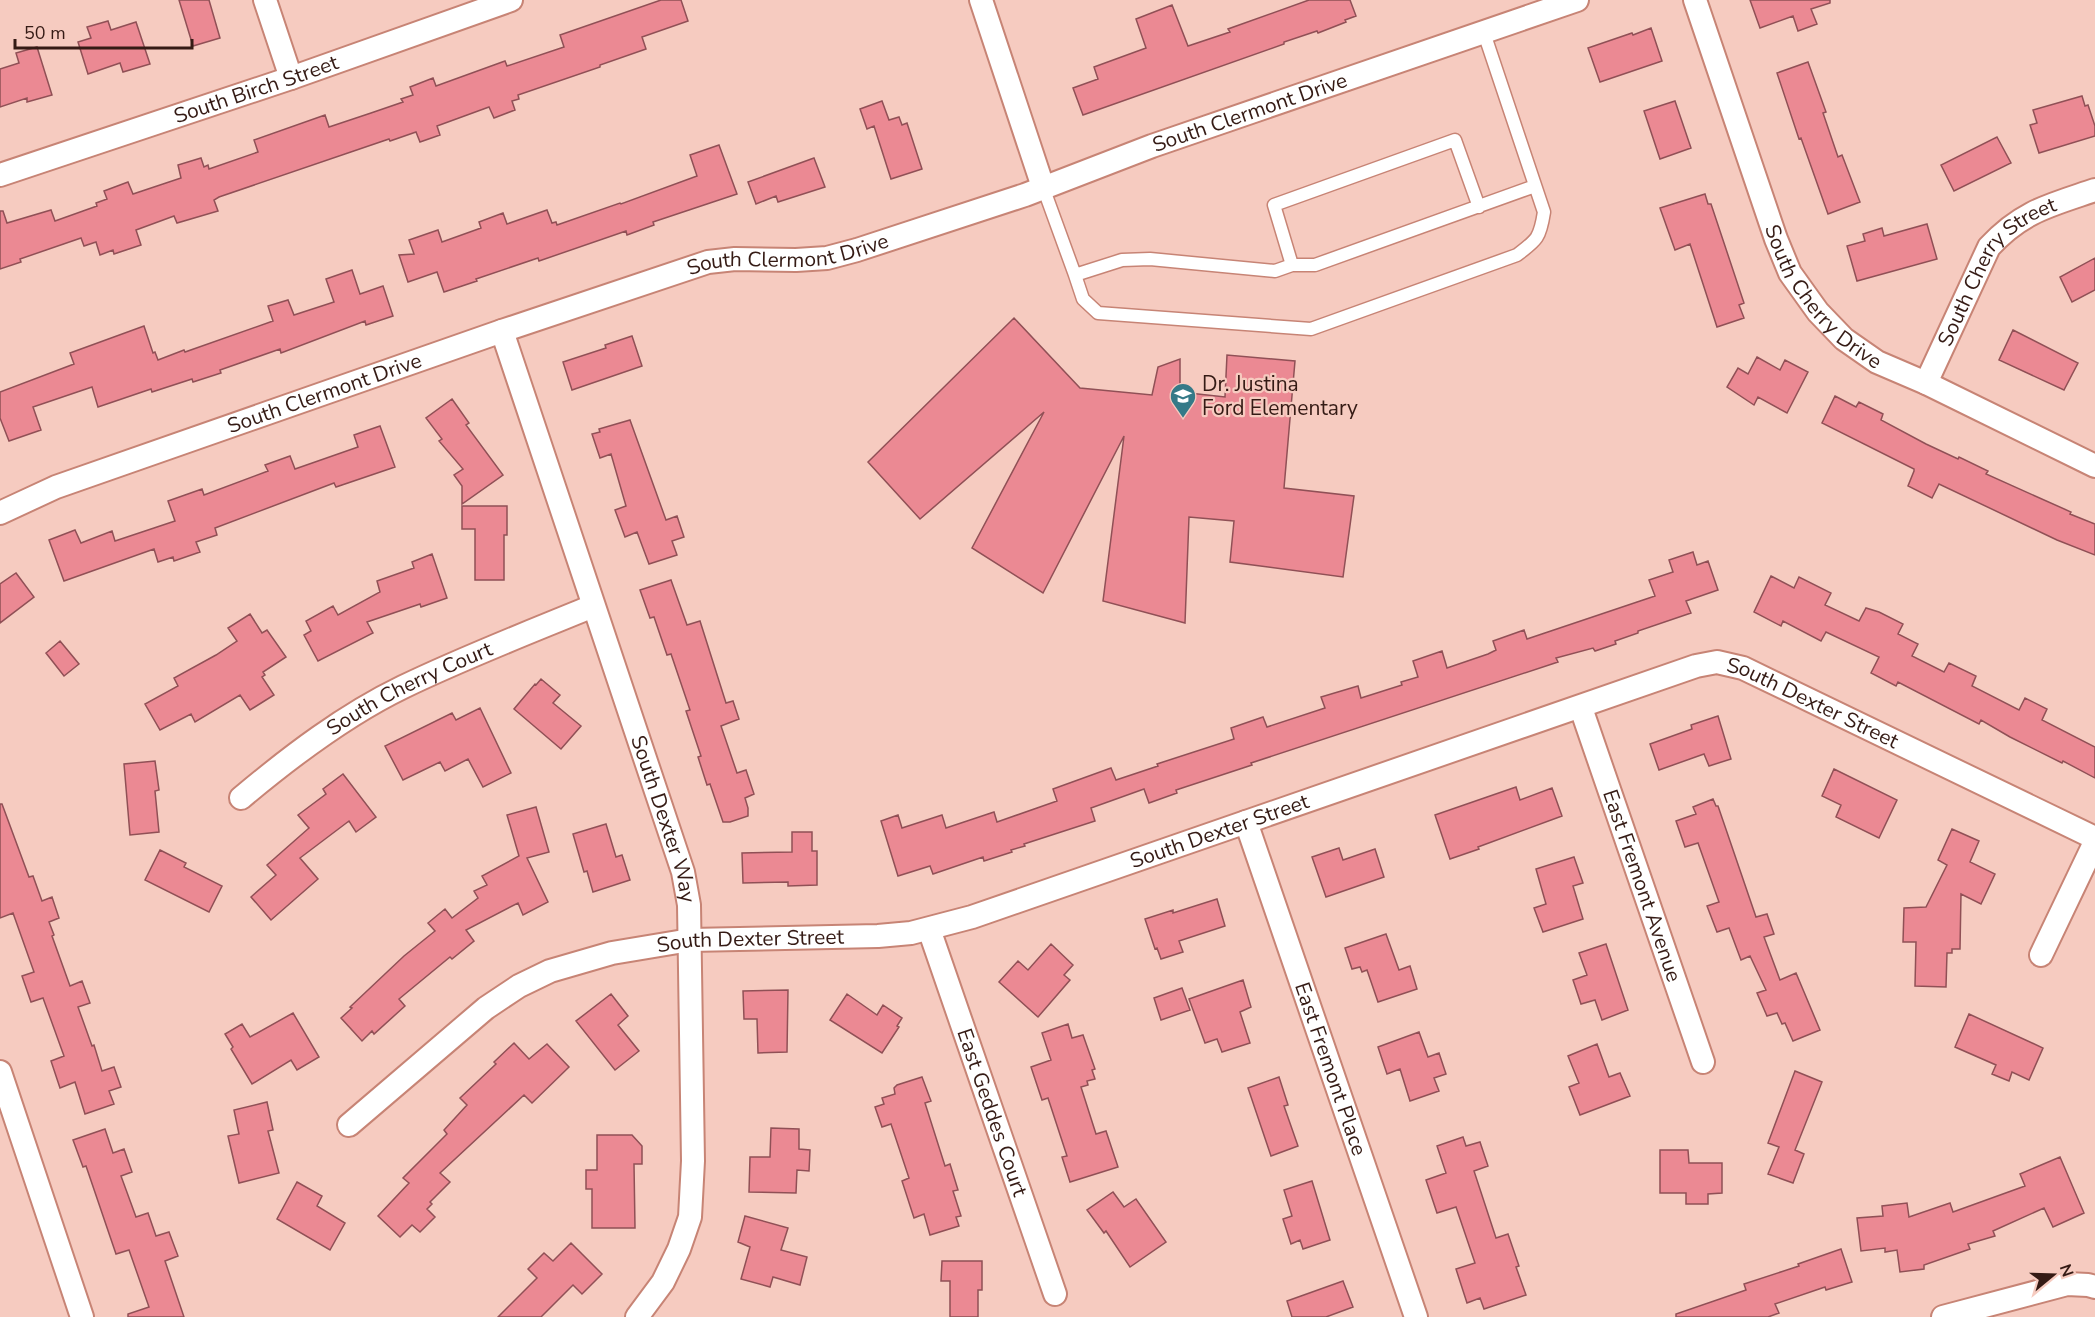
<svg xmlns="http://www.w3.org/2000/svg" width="2095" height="1317" font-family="'Nunito Sans',sans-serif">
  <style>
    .building { fill: #eb8993; stroke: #905056; stroke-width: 1.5 }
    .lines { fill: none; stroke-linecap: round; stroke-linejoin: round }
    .lane-casing { stroke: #c78475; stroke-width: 15 }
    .street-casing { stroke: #c78475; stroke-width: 26 }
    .lane { stroke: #fff; stroke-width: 12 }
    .street { stroke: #fff; stroke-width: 22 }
    .labels { text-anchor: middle; stroke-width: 4.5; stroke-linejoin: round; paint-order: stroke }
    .street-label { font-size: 21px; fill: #351b15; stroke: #f6cbc0 }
    .poi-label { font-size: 21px; fill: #351b15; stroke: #f6cbc0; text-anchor: start }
  </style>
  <rect width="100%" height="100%" fill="#f6cbc0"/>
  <!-- building -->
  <path class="building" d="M179,0H209L220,38L193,46Z
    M661,0H681L688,21L642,37L646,49L600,65V67L518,95L519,99L512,101L515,110L494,118L489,107L437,126L440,135L420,142L416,132L390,141L389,139L219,197L214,200L218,211L177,223L174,216L136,230L141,245L114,254L113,250L100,255L96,242L84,246L81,238L20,259L21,262L0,269V211H3L7,223L51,210L55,221L97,206L96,203L107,199L104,191L128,182L133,194L181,178L178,165L201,158L204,167L208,165L209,169L258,152L254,140L325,115L329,127L371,113L403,102L401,99L413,95L410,87L433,78L436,86L505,61L507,66L564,47L560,35Z
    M1309,0H1350L1356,16L1345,20L1346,22L1318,33L1317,31L1284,42V44L1083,115L1073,88L1098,79L1094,67L1146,48L1136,19L1172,5L1188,46L1230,32L1228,29Z
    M1750,0H1830V3L1811,9L1817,24L1798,31L1793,16L1760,28Z
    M108,21L111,30L136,22L150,64L123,72L120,63L88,74L78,42L91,38L87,27Z
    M1651,28L1662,61L1600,82L1588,48L1632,33L1633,35Z
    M37,47L52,95L27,102V98L0,107V69L19,63L16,53Z
    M1808,62L1826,112L1823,113L1838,157L1842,155L1860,202L1828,214L1801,138L1799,139L1777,73Z
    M2082,96L2085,106L2088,105L2095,126V136L2039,153L2030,125L2037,123L2033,110Z
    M882,101L889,120L899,117L902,125L907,123L922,169L891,179L874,126L867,129L860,109Z
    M1675,101L1691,148L1660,159L1644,111Z
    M1997,137L2011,163L1954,191L1941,165Z
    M719,145L737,194L653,222L654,225L627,235L626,231L539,261L538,258L476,279L477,281L444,292L437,272L408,282L399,255L414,254L409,240L438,230L442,242L481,228L479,222L503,213L507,224L547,210L552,223L556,222L557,225L620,203L621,204L697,176L690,155Z
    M814,158L825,187L778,202L776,196L756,204L748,182Z
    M1705,194L1708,204H1711L1744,303L1739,305L1744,318L1717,327L1690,244L1675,250L1660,208Z
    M1927,224L1937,259L1857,281L1847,246L1865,241L1863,234L1882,228L1884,236Z
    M2095,258V290L2072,302L2060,277Z
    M352,270L360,294L383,286L393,316L366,325L365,321L281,353L280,349L220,370L221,373L193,382L192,379L152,392L151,389L98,407L92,387L33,407L41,430L9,441L0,418V392L74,364L70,353L144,326L153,353L155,352L158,360L184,350L185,352L273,321L268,306L288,300L294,315L334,302L326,279Z
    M1014,318L1080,388L1152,395L1158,367L1180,359V392L1225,397L1227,355L1295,361L1284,488L1354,496L1343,577L1230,562L1234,521L1189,517L1185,623L1103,601L1124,436L1043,593L972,548L1044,412L920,519L868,462Z
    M2013,330L2078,363L2064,390L1999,360Z
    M632,336L642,366L572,390L563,362L606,348L605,345Z
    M1757,357L1780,370L1785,360L1808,372L1787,413L1758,397L1754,405L1727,387L1738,368L1748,374Z
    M1835,396L1856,407L1859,402L1883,414L1881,420L1926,444L1958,459L1959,457L1988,471L1986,474L2071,512L2070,514L2095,524V555L2057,540L1939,484L1932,498L1908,486L1914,471V469L1822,423Z
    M452,399L469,423L466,425L503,475L462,504V486L454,475L463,469L439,441L442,439L426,418Z
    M630,420L666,520L677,516L684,537L672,541L677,555L649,564L637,532L625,537L615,510L626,506L611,454L600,458L592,434L600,432L599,429Z
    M380,426L395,467L336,487L334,483L215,528L217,535L196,542L200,552L174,561L173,557L158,562L154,549L64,581L49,540L75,530L81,543L112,531L115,541L175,521L168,501L202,489L204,495L268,471L265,465L290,456L295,469L358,447L354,435Z
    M462,506H507V535H504V580H475V529H462Z
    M1693,552L1697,565L1708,561L1718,590L1686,601L1691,613L1638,631V633L1615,641L1616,644L1595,651L1593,648L1556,658L1558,662L1251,763L1252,765L1176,790L1177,793L1149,803L1144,789L1091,808L1095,821L1024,844L1025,846L1011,850L1012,852L984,861L983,857L933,874L930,866L898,876L881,821L898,815L902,828L942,815L946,828L994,812L997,822L1057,801L1053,789L1111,768L1116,780L1158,766L1157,764L1234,739L1231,728L1263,717L1267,727L1325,708L1321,697L1358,686L1361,698L1402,685L1401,682L1418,677L1413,661L1442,651L1447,668L1488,654L1496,650L1493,641L1524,630L1527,639L1655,596L1649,580L1673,572L1669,560Z
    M432,554L447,598L421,607L420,604L367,622L373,633L318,661L304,635L311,631L306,621L333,606L338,615L380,592L377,581L414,568L412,562Z
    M16,573L34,597L0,623V584Z
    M1771,576L1794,588L1799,577L1831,593L1825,605L1859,621L1866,608L1879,612L1903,624L1898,634L1918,644L1912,656L1944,672L1949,663L1976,676L1972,686L2019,710L2025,698L2047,709L2042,720L2095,747V778L2063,761L2062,763L2010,737L1981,720L1979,724L1898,682L1896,686L1871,673L1879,657L1826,632L1821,641L1783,621L1781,626L1754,612Z
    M671,580L687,625L700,621L726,703L733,701L739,719L721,726L737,773L746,770L754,794L745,798L748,808V816L730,822H723L710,784L707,785L698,757L701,756L686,711L690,710L671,654L667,655L654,617L650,618L640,590Z
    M250,614L262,633L267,630L286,657L263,672L265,675L262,677L274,695L250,710L240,695L195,722L191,714L160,730L145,704L178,686L174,678L216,655L237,641L228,628Z
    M60,641L79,664L64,676L46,653Z
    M541,679L560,695L553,703L581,726L561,749L514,709L535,684L536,685Z
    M480,708L511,773L483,787L468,759L445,771L440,762L403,780L385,746L452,713L456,720Z
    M1718,716L1731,759L1709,766L1704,754L1659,770L1650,744L1692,729L1691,725Z
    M155,761L159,790L155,791L159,832L130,835L124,764Z
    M1834,769L1897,800L1879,838L1836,817L1841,805L1822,796Z
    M343,774L376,817L356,832L349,821L300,858L318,879L271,920L251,897L276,875L267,865L309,828L298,815L326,794L323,789Z
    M1516,787L1520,800L1552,788L1562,816L1478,847L1479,849L1450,859L1435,815Z
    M1713,799L1716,806H1718L1756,917L1767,914L1774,934L1764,937L1780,980L1796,973L1820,1030L1793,1041L1785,1023L1782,1024L1777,1013L1767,1016L1757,993L1766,990L1750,956L1741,960L1729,928L1717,932L1707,906L1719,902L1698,843L1685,847L1676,821L1696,814L1693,807Z
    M0,804H2L29,877L33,876L42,901L52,897L59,918L49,922L54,935L52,936L70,986L82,981L90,1003L78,1007L92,1046L94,1045L102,1071L114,1067L121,1087L109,1091L114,1104L85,1114L75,1082L60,1088L51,1061L64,1056L43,998L31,1002L22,976L34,972L13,913L0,918Z
    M536,807L549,852L527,858L548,902L523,915L518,903L466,930L474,941L452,959L450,957L399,999L405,1006L374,1034L372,1031L362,1041L341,1018L352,1008L350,1007L404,956L435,931L428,923L445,909L452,918L478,898L474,891L487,885L482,876L519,856L507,815Z
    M606,824L616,857L622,855L630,880L593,892L587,871L584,872L573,834Z
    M1952,829L1979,841L1970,862L1995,874L1981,904L1961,894L1960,949H1952V953H1947L1946,987L1915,986L1916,942H1903L1904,908L1926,907L1947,865L1938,860Z
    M792,832H812V851H817V885L788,886V882L743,883L742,853L792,852Z
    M1339,848L1343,860L1375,849L1384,877L1326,897L1312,857Z
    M160,850L186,863L184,867L222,886L209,912L145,880Z
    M1574,857L1583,883L1573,886L1583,919L1543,932L1534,908L1546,904L1536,869Z
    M1217,899L1225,926L1179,941L1183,952L1161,959L1157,948L1155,949L1145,919L1173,910V913Z
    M1386,934L1399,970L1410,966L1417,989L1378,1002L1367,970L1362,972L1360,967L1352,969L1345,948Z
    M1051,944L1073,965L1064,975L1070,980L1038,1017L999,982L1018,961L1028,970Z
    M1606,944L1628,1010L1602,1020L1595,1000L1581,1004L1573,980L1587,975L1579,953Z
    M1243,980L1251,1007L1240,1012L1250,1043L1222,1052L1217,1039L1205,1043L1189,999Z
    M1182,988L1190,1010L1161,1020L1154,998Z
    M788,990L787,1052L758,1053L757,1019H744L743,991Z
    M611,994L628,1016L618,1025L639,1051L615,1070L576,1021Z
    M847,994L877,1015L883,1005L902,1018L897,1026L899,1027L882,1053L830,1020Z
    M293,1013L319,1057L297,1070L291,1060L252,1084L231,1049L233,1047L225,1034L242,1024L250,1037Z
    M1969,1014L2043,1048L2029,1080L2012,1072L2009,1081L1992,1074L1996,1065L1955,1047Z
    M1068,1024L1072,1038L1083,1035L1095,1069L1092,1070L1095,1079L1087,1081L1088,1085L1081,1087L1096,1134L1106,1131L1118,1167L1070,1182L1062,1157L1067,1156L1048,1098L1042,1100L1031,1067L1051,1060L1042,1033Z
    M1419,1032L1428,1057L1439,1053L1446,1074L1434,1078L1439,1091L1410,1101L1400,1069L1387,1074L1378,1047Z
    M514,1043L529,1059L547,1044L569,1067L532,1103L524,1095L440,1173L450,1182L430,1202L432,1204L427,1209L435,1217L420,1232L412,1225L400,1237L378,1216L409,1183L403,1178L447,1134L444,1130L467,1105L460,1098L496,1064L494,1062Z
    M1597,1044L1609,1077L1620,1073L1630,1096L1580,1115L1569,1087L1579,1083L1568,1056Z
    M1795,1071L1822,1082L1795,1150L1804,1154L1793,1183L1768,1174L1779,1147L1768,1143Z
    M922,1077L931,1101L925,1103L945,1166L950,1164L958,1190L953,1191L961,1216L956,1217L959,1226L930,1235L924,1214L914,1218L902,1181L909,1178L891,1124L882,1127L875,1107L884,1104L882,1098L895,1094L894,1088L897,1085Z
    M1279,1077L1288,1105L1284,1106L1298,1146L1271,1156L1248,1088Z
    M267,1102L273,1130L268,1131L279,1173L239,1183L228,1136L239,1134L234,1110Z
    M771,1128L799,1129V1149L810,1150L809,1171L797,1170L796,1193L749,1192L750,1157H770Z
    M105,1129L113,1153L124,1149L132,1172L121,1176L136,1217L148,1213L156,1236L169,1232L178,1256L165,1261L184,1317H128V1314L149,1307L129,1250L116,1254L86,1166L83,1167L73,1140Z
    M597,1135H632L642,1146V1164H634L635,1228H592V1189H586V1170H597Z
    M1463,1137L1466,1146L1480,1142L1488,1166L1474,1171L1496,1238L1508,1234L1519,1266L1516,1267L1526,1295L1484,1309L1480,1298L1467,1303L1456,1269L1475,1263L1456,1207L1437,1213L1426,1180L1446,1173L1437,1146Z
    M1660,1150H1688L1689,1163H1722V1193L1708,1194V1204H1686V1193H1660Z
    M2060,1157L2084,1213L2053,1227L2044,1208L1993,1231L1995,1236L1968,1244L1970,1249L1924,1265V1269L1900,1272L1897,1250L1885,1252V1248L1861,1251L1857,1218L1883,1216L1882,1206L1907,1203L1909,1217L1950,1203L1953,1212L2025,1186L2020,1174Z
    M1312,1181L1330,1240L1303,1249L1300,1240L1291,1244L1283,1219L1292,1216L1284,1190Z
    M297,1182L322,1196L317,1206L345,1223L330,1250L277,1219Z
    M1113,1192L1124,1207L1136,1199L1166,1242L1130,1267L1106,1231L1104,1233L1087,1210Z
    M745,1216L788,1228L781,1250L807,1257L800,1285L773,1277L770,1287L741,1279L750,1247L738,1242Z
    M571,1243L602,1274L582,1294L573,1285L541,1317H498L537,1278L528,1269L544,1253L553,1261Z
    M1841,1249L1852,1282L1826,1290L1825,1287L1775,1304L1779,1313L1768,1317H1676V1314L1746,1290L1744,1284L1799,1266L1798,1264Z
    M942,1261H982V1290H978V1317H950V1281H941Z
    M1343,1281L1353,1307L1326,1317H1292L1287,1301Z"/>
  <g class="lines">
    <!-- lane casing -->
    <g class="lane-casing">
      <path id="lane" d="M1043,187L1075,275L1122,260L1150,259L1275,271L1292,265H1315L1535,186
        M1292,265L1274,205L1455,140L1479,207
        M1075,275L1083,299L1098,313L1311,329L1517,255C1537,240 1540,238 1544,212L1484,33"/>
    </g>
    <!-- street casing -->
    <g class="street-casing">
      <g id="street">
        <path d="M265,0L291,78"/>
        <path d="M981,0L1043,187"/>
        <path id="s1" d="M1695,0L1776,239L1790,273L1818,312L1844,339L1877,362L1926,383L2095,466"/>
        <path id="s2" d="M0,175L291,78L511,0"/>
        <path id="s3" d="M502,331L683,872L689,905L693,1161L690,1217L679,1249L663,1282L637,1317"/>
        <path id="s4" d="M1926,383L1989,247C2022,211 2051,205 2095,190"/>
        <path id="s5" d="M0,513L56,487L502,331L708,262L735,259L796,260L827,258L857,250L1025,195L1152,146L1577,0"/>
        <path id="s6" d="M1581,708L1703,1062"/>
        <path id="s7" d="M241,798C291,756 345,715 403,687C465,657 530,632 593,606"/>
        <path id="s8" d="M1246,822L1416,1317"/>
        <path id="s9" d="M929,929L1055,1294"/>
        <path d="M2041,955L2095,842"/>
        <path d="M0,1072L82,1317"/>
        <path id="s10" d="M349,1125L486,1008L519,986L550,971L612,953L690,940L878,936L911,933L972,917L1696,666L1717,662L1743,668L2095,838"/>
        <path d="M1943,1317L2067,1284L2088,1285L2095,1287"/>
      </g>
    </g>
    <!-- lane -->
    <use href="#lane" class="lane"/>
    <!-- street -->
    <use href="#street" class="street"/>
  </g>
  <!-- icons -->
  <defs>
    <g id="school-pin" transform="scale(1.35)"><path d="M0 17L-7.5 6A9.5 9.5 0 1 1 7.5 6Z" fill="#357a88" stroke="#f6cbc0"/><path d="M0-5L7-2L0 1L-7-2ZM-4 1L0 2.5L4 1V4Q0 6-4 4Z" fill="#fff"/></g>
  </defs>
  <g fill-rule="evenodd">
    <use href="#school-pin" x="1183" y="396"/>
  </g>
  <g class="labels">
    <!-- street labels -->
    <g class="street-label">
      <text dy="7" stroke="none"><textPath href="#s2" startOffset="270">South Birch Street</textPath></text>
      <text dy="7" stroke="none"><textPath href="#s5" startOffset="1318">South Clermont Drive</textPath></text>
      <text dy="7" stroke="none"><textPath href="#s5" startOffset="832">South Clermont Drive</textPath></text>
      <text dy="7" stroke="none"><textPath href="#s4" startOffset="136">South Cherry Street</textPath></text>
      <text dy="7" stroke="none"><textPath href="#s1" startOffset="328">South Cherry Drive</textPath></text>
      <text dy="7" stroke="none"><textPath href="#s5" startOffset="346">South Clermont Drive</textPath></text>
      <text dy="7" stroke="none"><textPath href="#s7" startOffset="202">South Cherry Court</textPath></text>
      <text dy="7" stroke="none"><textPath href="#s10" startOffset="1574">South Dexter Street</textPath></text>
      <text dy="7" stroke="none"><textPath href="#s3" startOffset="514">South Dexter Way</textPath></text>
      <text dy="7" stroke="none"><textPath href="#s10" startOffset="944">South Dexter Street</textPath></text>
      <text dy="7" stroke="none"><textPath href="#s6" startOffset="188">East Fremont Avenue</textPath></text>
      <text dy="7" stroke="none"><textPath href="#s10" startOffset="458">South Dexter Street</textPath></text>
      <text dy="7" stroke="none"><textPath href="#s8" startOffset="261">East Fremont Place</textPath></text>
      <text dy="7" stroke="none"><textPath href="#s9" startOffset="194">East Geddes Court</textPath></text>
    </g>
    <!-- poi labels -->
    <g class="poi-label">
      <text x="1202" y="391">Dr. Justina<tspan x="1202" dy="24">Ford Elementary</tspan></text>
    </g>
  </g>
  <!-- north arrow -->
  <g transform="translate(2053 1275) rotate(71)" stroke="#f6cbc0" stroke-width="4.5" paint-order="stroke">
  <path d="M0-4.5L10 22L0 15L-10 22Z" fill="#351b15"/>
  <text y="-9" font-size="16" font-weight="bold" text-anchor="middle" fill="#351b15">N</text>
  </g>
  <!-- scale -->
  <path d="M15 39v9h177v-9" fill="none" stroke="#351b15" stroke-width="3"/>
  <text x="24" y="39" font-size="18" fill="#351b15" stroke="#f6cbc0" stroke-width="4.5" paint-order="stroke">50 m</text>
</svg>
